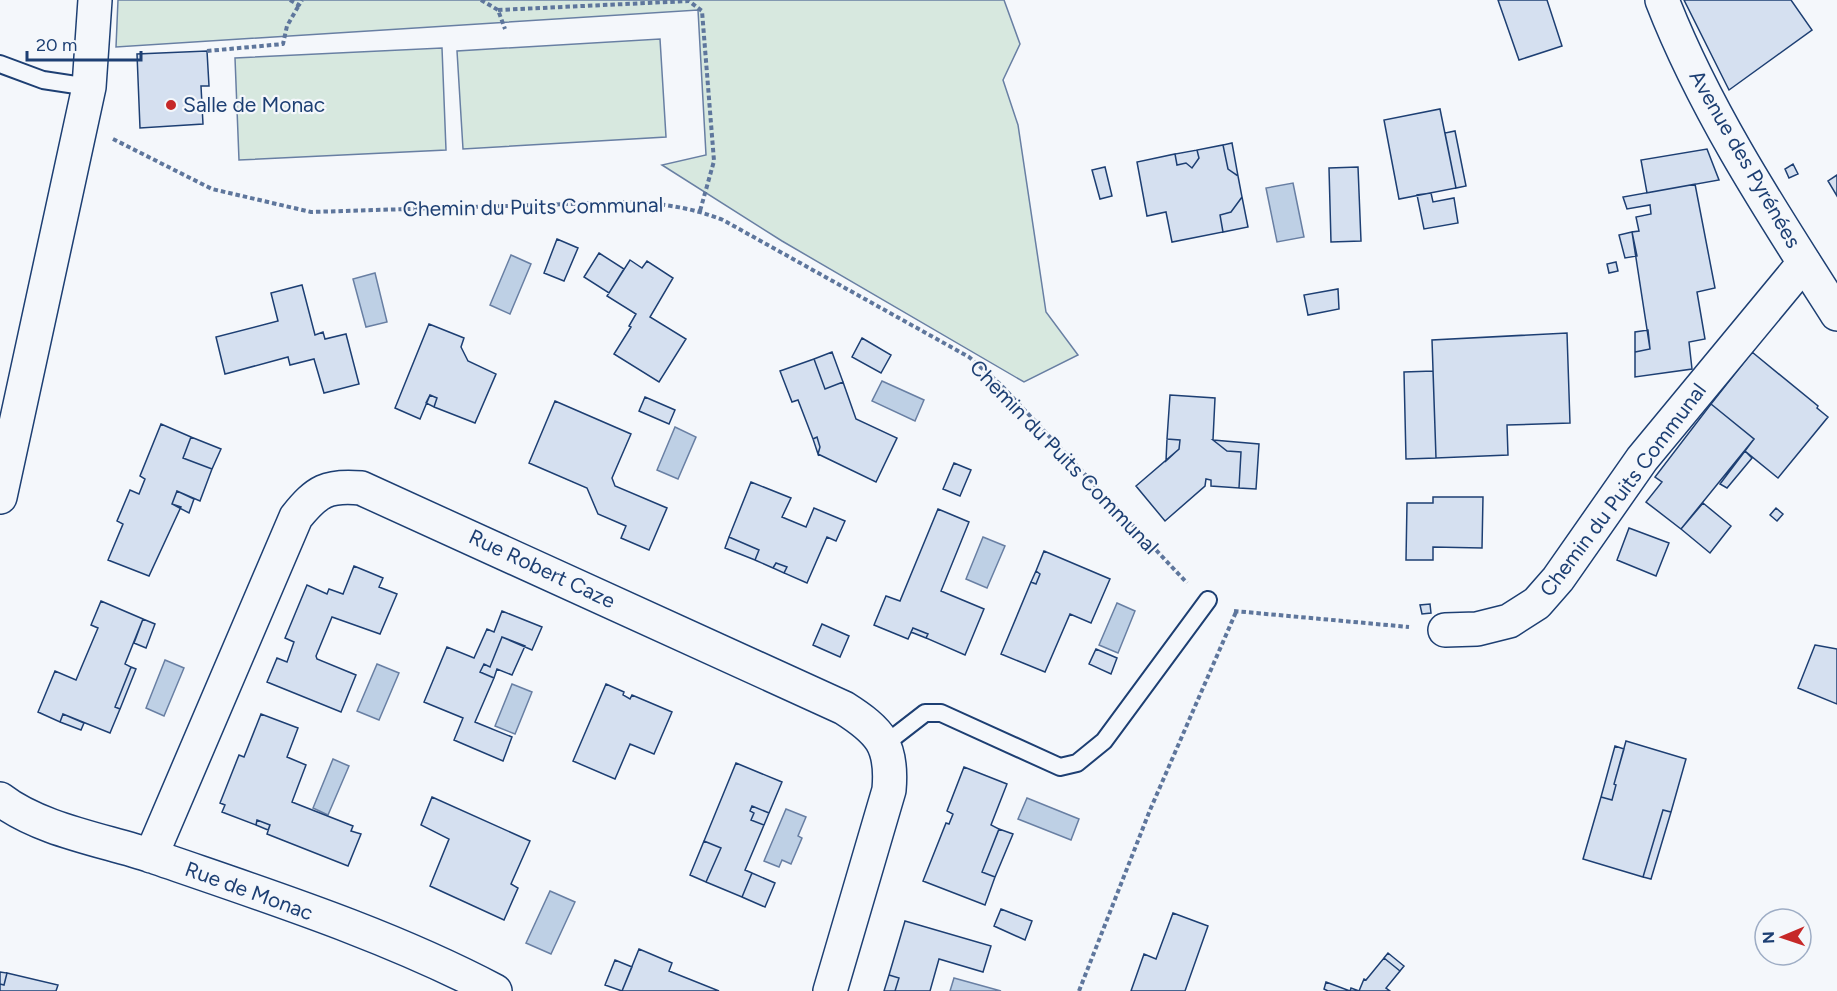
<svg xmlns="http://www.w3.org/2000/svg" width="1837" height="991" font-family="Figtree,sans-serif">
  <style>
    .green { fill: #d7e8df; stroke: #687fa3; stroke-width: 1.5 }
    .water { fill: #bed0e5; stroke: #687fa3; stroke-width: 1.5 }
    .building { fill: #d5e0f0; stroke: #1d3f73; stroke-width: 1.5 }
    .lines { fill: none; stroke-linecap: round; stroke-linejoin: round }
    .service-casing { stroke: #1d3f73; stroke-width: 20 }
    .minor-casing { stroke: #1d3f73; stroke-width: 36 }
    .tertiary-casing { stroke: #1d3f73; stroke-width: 36 }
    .path { stroke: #5e769c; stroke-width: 4; stroke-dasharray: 4.5 3; stroke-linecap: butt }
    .service { stroke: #f4f7fb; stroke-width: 16 }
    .minor { stroke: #f4f7fb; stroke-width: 33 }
    .tertiary { stroke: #f4f7fb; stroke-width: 33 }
    .poi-dot { fill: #c62828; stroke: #f4f7fb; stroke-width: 2 }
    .labels { text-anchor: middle; stroke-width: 4.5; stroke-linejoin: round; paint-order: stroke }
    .poi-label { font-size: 21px; fill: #1d3f73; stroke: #f4f7fb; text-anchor: start }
    .street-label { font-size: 21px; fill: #1d3f73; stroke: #f4f7fb }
  </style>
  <rect width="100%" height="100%" fill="#f4f7fb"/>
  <!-- green -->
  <path class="green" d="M118,0H1004L1020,44L1003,80L1018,125L1046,312L1078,355L1024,382L782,241L662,165L706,155L698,10L116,47Z
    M660,39L666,137L463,149L457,51Z
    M442,48L446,150L239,160L235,58Z"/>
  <!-- water -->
  <path class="water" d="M1293,183L1304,237L1277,242L1266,188Z
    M511,255L531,264L510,314L490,305Z
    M375,273L387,322L366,327L353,279Z
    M882,381L924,400L915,421L872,401Z
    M675,427L696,437L678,479L657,470Z
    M983,537L1005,546L987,588L966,579Z
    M1117,603L1135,611L1118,653L1099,645Z
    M165,660L184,668L164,716L146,708Z
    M377,664L399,673L379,720L357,711Z
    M512,684L532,692L515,734L495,726Z
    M333,759L349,766L328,815L313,808Z
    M1027,798L1079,819L1071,840L1018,819Z
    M786,809L806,817L798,836L802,838L791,864L782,860L779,867L764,861Z
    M550,891L575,902L551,954L526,943Z
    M954,978L1001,991H950Z"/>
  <!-- building -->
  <path class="building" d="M1498,0H1547L1562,46L1519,60Z
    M1684,0H1791L1812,30L1729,90Z
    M207,51L209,86H201L203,124L140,128L137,54Z
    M1440,109L1456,188L1399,199L1384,120Z
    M1455,131L1466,186L1456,188L1445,133Z
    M1232,143L1238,176L1228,169L1223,145Z
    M1223,145L1228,169L1238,176L1242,197L1231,212L1220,215L1223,232L1172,242L1166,212L1147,216L1137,162L1175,154L1177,165L1186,163L1192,168L1199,158L1197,150Z
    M1707,149L1719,180L1647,193L1641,160Z
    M1197,150L1199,158L1192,168L1186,163L1177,165L1175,154Z
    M1793,164L1798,174L1789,178L1785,169Z
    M1105,167L1112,196L1100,199L1092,170Z
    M1358,167L1361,241L1331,242L1329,168Z
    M1837,175V196L1828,181Z
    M1695,184L1715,288L1697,292L1705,339L1689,342L1692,369L1635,377V352L1650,349L1632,232L1639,231L1636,217L1651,214L1650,205L1627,209L1623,197Z
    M1431,193L1433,202L1454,198L1458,223L1424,229L1417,195Z
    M1242,197L1248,227L1223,232L1220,215L1231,212Z
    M1632,232L1637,256L1625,258L1619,235Z
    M557,239L578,248L564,281L544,273Z
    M599,253L624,269L609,293L584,277Z
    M630,260L642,268L647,261L673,278L650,317L686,339L659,382L614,354L631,327L629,326L636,314L607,296Z
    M1616,262L1618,271L1609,273L1607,264Z
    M302,285L315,335L323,332L325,339L346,334L359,384L324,393L314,359L290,365L288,357L225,374L216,337L278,321L271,293Z
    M1338,289L1339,309L1308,315L1304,295Z
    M429,324L464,338L461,347L468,361L496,374L475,423L434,407L437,398L430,395L420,419L395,408Z
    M1648,330L1650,349L1635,352V332Z
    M1567,333L1570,423L1507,425L1508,455L1436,458L1432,340Z
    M862,338L891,355L881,373L852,357Z
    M832,352L843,382L825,389L814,359Z
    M1752,352L1818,406L1817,408L1828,417L1778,478L1745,451L1754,439L1711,404Z
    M814,359L825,389L843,382L856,419L897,438L876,482L818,454L820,447L817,437L813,439L798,400L792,402L780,371Z
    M1433,371L1436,458L1406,459L1404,372Z
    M430,395L437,398L434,407L426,403Z
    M1170,395L1215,398L1213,440L1227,451L1241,452L1239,488L1211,486V480L1206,479L1205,486L1165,521L1136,486L1179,449L1180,440L1167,439Z
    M645,397L675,410L669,424L639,411Z
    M555,401L631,434L612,478L615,486L667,508L649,550L621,538L626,526L598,514L587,488L529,463Z
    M1711,404L1754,439L1681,529L1646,502L1662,482L1655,477Z
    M161,424L191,437L183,458L212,469L200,501L177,491L172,504L181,507L180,509L149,576L108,560L123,524L117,521L130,490L139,494L145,479L140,476Z
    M191,437L221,449L212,469L183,458Z
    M817,437L820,447L818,454L813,439Z
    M1167,439L1180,440L1179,449L1166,461Z
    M1213,440L1259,444L1256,489L1239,488L1241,452L1227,451Z
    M1745,451L1752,458L1727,488L1720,484Z
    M954,463L971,470L960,496L943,489Z
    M751,482L791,498L782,517L806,527L814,508L845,521L836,541L827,537L807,583L784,573L787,567L776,563L773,568L755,560L759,550L729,537Z
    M177,491L194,499L189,513L172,504Z
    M1433,497H1483L1482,548L1433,547V560H1406L1407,503H1433Z
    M1703,503L1731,526L1710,553L1681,529Z
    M1776,508L1783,514L1777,521L1770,515Z
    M938,509L969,522L941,591L984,609L965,655L926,638L928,634L913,628L908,639L874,625L886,596L900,601Z
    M1629,528L1669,543L1656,576L1617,560Z
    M729,537L759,550L755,560L725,548Z
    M1044,551L1110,579L1091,623L1070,614L1045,672L1001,654L1031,582L1036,584L1040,574L1036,571Z
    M776,563L787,567L784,573L773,568Z
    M354,566L383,578L379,587L397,594L380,634L332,617L316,656L317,659L356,675L341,712L267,682L277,658L287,662L294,642L285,638L307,585L327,594L329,589L343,594Z
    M1036,571L1040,574L1036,584L1031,582Z
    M101,601L143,619L125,664L131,667L115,707L120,709L110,733L63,714L60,722L38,712L55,671L76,680L98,628L91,625Z
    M1430,604L1431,613L1422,614L1420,605Z
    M502,611L542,627L532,650L502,637L490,667L484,664L480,672L494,678L475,722L512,737L503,761L454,740L463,718L424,702L447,647L474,658L487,629L494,632Z
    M143,619L155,624L146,648L134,643Z
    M822,624L849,636L840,657L813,645Z
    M913,628L928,634L926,638L911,632Z
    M502,637L525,646L512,675L497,669L494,678L480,672L484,664L490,667Z
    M1815,645L1837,649V704L1798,688Z
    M1096,649L1117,658L1111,674L1089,664Z
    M131,667L136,669L120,709L115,707Z
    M606,684L624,692L623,695L630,699L632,695L672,712L654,754L630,744L615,779L573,761Z
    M63,714L84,723L81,730L60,722Z
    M261,714L298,728L287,757L306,765L292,802L353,826L351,831L361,834L348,866L267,834L270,825L257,820L256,825L222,812L225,805L220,803L239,755L244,757Z
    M1626,741L1686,759L1671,812L1663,810L1643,877L1583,859L1601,797L1612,800L1616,785L1614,784Z
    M1615,746L1624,749L1614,784L1616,785L1612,800L1601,797Z
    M736,763L782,782L769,813L752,806L750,811L754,813L751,820L764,825L745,870L752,873L742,897L706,882L721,848L704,841Z
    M964,767L1007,784L991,825L999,829L982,872L995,877L985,905L923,881L946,823L949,824L953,814L947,811Z
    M432,797L530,841L511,884L518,888L504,920L430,886L449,839L421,825Z
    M752,806L769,813L764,825L751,820L754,813L750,811Z
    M1663,810L1671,812L1651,879L1643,877Z
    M257,820L270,825L268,830L256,825Z
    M999,829L1013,834L995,877L982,872Z
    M704,841L721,848L706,882L690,875Z
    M752,873L775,883L765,907L742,897Z
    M1001,909L1032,921L1025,940L994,926Z
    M1173,913L1208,926L1185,991H1131L1144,954L1156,959Z
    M905,921L991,946L983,972L939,959L930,991H895L899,978L889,975Z
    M639,949L672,963L669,971L719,991H622Z
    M1388,953L1404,966L1400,971L1384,958Z
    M1384,958L1400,971L1386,988L1390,991H1359L1364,979L1366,980Z
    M615,960L632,967L622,991L605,985Z
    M0,972L7,973L4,985L0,984Z
    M7,973L58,985L56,991H0V984L4,985Z
    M889,975L899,978L895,991H884Z
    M1326,982L1350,991L1351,988L1359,991H1328L1324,989Z"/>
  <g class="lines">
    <!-- service casing -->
    <g class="service-casing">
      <path id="service" d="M0,64L43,80L89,87
        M885,744L925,713H941L1060,767L1077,763L1104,741L1208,600"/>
    </g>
    <!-- minor casing -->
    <g class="minor-casing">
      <path id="minor" d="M0,497L89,87L95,0
        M1445,630L1477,629L1509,621L1537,603L1558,579L1642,459L1804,263
        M0,799C40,830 104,840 152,856C267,896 387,934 495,991
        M151,856L296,517C317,491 327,485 361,488L844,708C880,731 893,745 889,790L830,991"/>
    </g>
    <!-- tertiary casing -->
    <g class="tertiary-casing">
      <path id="tertiary" d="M1662,0C1705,111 1773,214 1837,314"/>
    </g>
    <!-- path -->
    <path class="path" d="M290,0L299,5L302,0
      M481,0L498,10L505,29
      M498,10L689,1L702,11L714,161L700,211
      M207,51L283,44L287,26L299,5
      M113,139L212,189L311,212L633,202C665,204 693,208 723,220L969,357L1000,384L1187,583
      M1234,611L1409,627
      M1079,991L1150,810L1236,612"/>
    <!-- service -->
    <use href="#service" class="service"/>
    <!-- minor -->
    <use href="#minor" class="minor"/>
    <!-- tertiary -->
    <use href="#tertiary" class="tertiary"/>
  </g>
  <!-- markers -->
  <circle class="poi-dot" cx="171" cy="105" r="6"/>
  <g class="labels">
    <!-- poi labels -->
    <g class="poi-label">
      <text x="183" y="112">Salle de Monac</text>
    </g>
    <!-- street labels -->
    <g class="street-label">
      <text transform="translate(1745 159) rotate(60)" y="7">Avenue des Pyrénées</text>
      <text transform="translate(533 207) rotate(-1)" y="7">Chemin du Puits Communal</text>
      <text transform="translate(1064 457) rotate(46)" y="7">Chemin du Puits Communal</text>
      <text transform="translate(1623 490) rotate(-53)" y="7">Chemin du Puits Communal</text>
      <text transform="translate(542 569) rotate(25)" y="7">Rue Robert Caze</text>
      <text transform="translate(249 891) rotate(20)" y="7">Rue de Monac</text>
    </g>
  </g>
  <!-- north arrow -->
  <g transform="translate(1783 937) rotate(268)"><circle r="28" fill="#f4f7fb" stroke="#9eadc5" stroke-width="1.5"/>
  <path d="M0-4.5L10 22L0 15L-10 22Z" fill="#c62828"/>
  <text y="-9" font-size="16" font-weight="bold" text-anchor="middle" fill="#1d3f73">N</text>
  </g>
  <!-- scale -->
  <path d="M27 51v9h114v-9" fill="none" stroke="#1d3f73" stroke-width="3"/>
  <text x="36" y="51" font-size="18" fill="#1d3f73" stroke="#f4f7fb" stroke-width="4.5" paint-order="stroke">20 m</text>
</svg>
